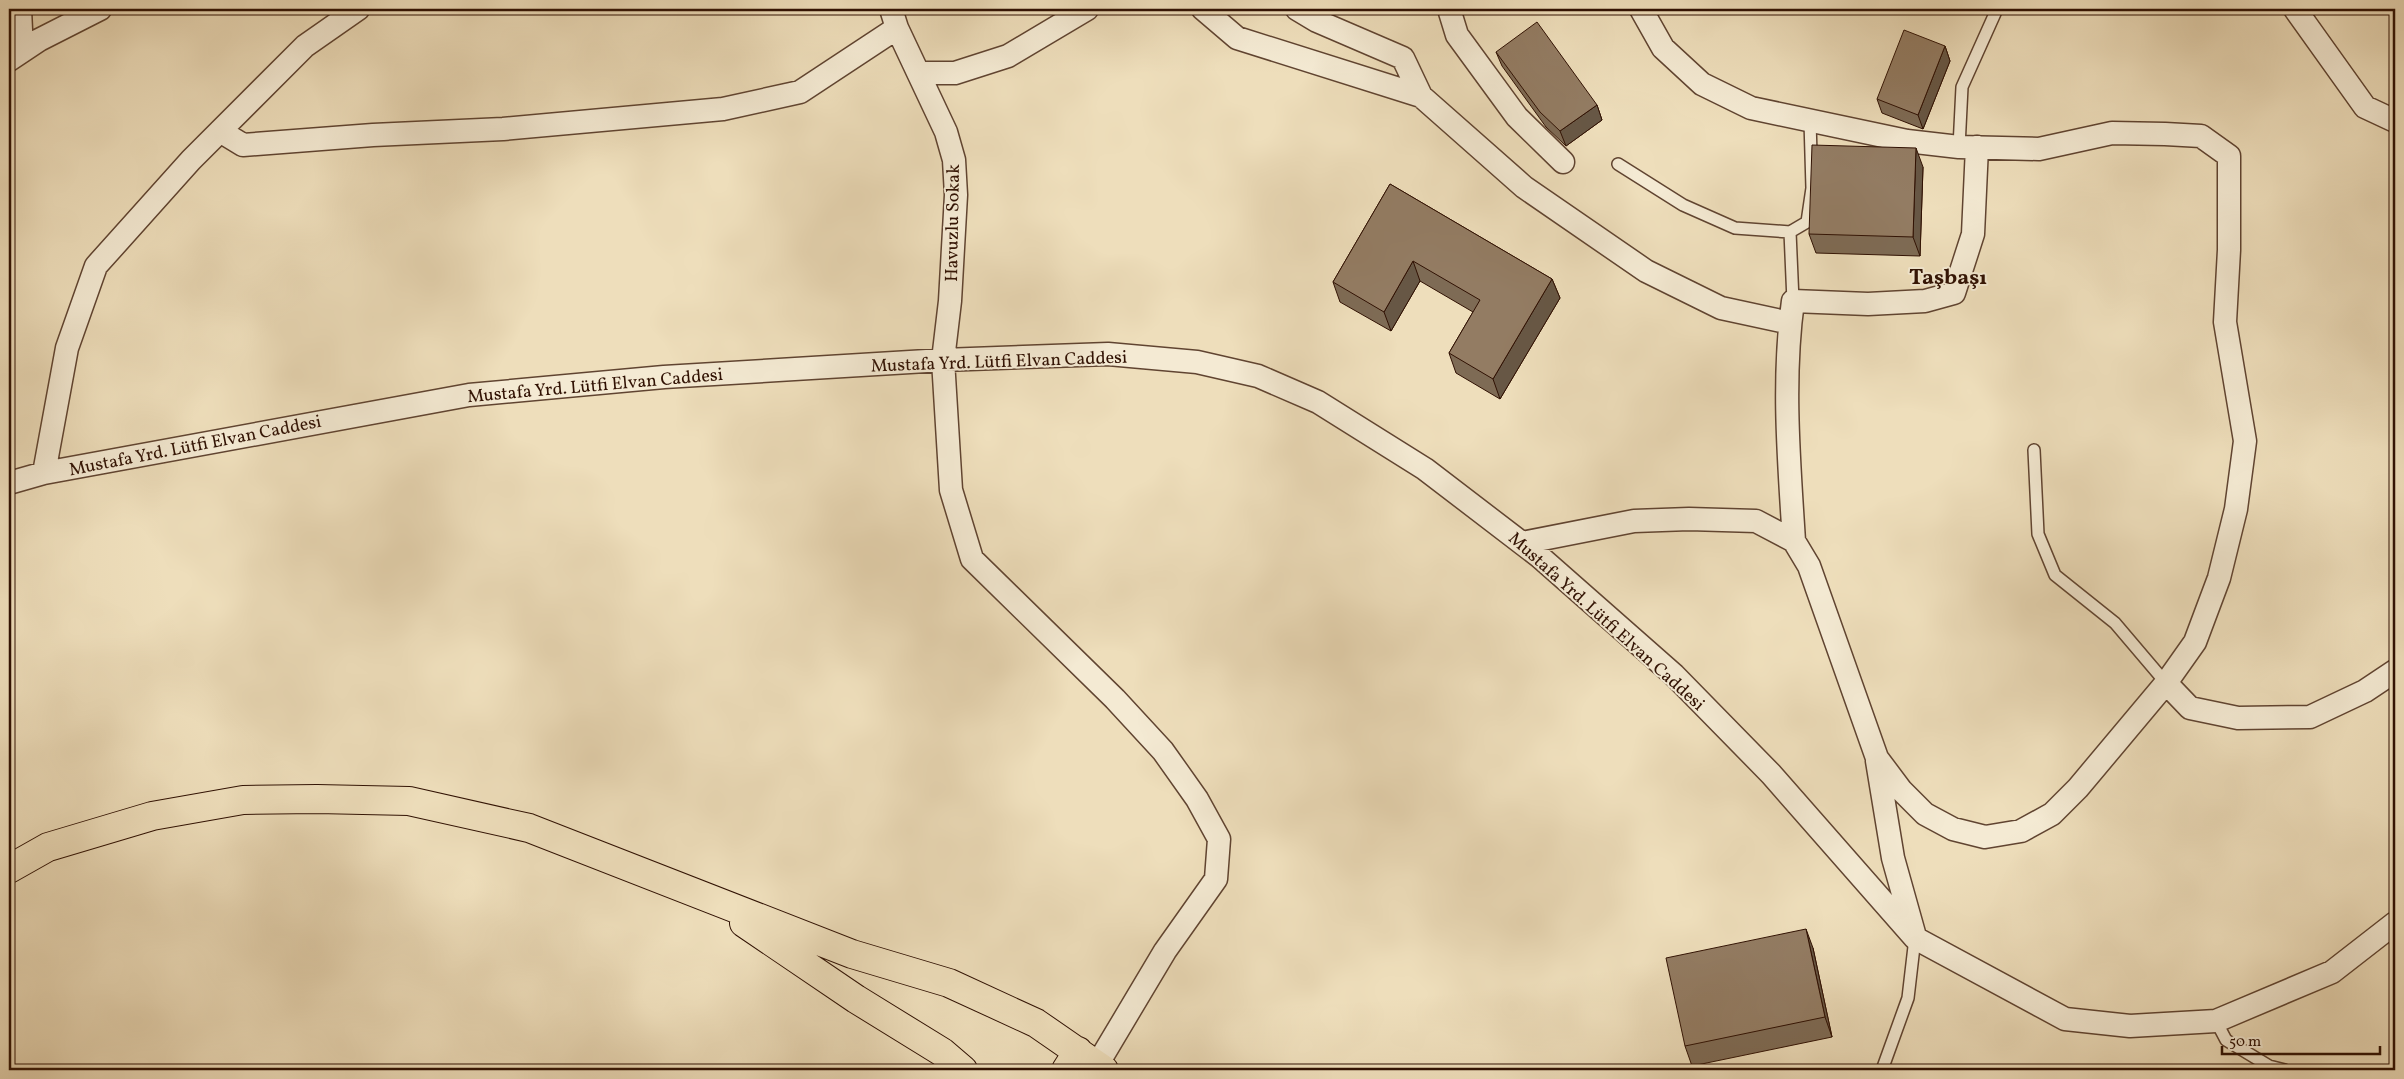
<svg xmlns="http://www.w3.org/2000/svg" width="2404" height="1079" font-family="Vollkorn,serif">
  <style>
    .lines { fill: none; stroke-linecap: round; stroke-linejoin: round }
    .lane-casing { stroke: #604431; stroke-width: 14 }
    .street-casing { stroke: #604431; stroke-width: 25 }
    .primary-casing { stroke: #301103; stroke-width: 30 }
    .lane { stroke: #f4ead3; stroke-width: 11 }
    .street { stroke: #f4ead3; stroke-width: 22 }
    .primary { stroke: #eedebb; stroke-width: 28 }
    .wall { fill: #7e6b55; stroke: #301103 }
    .shaded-wall { fill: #675745; stroke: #301103 }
    .building { fill: #937c63; stroke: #301103 }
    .labels { text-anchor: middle; stroke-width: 4; stroke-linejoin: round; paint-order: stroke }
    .street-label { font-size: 18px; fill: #301103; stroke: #f4ead3 }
    .district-label { font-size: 22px; font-weight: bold; fill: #301103; stroke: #f4ead3 }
  </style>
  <rect width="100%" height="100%" fill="#eedebb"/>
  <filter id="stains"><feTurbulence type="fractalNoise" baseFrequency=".004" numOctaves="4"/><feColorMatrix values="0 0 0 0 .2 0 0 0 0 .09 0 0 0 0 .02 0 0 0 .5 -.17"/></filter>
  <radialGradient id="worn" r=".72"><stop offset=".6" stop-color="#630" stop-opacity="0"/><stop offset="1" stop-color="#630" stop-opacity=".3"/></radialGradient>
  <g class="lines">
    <!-- lane casing -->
    <g class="lane-casing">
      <path id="lane" d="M1959,147L1962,87L1997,9
        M1618,164L1683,205L1735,228L1790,232
        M1793,301L1790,232L1807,222L1812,188L1810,121
        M2034,450L2038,534L2055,575L2115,623L2166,683
        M2216,1021L2226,1040L2269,1066L2285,1070
        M1882,1070L1908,998L1915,938"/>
    </g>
    <!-- street casing -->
    <g class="street-casing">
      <path id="street" d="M20,9L22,51
        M891,9L897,28L946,132L954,160L956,195L950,301L943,360L951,490L972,559L1115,699L1163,751L1197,799L1219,839L1216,879L1165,951L1097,1065
        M1203,9L1237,38L1421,96
        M1297,9L1317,21L1403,58L1421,96L1524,187L1646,271L1721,308L1790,323
        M1449,9L1457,35L1517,117L1563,162
        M2295,9L2365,107L2395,121
        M9,60L39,40L100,9
        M920,73H955L1008,56L1087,9
        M220,131L243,145L373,135L503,129L723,109L800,92L897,28
        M44,473L67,348L96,266L191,160L305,46L358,9
        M9,483L44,473L469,395L664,377L943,360L1108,354L1197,362L1258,376L1318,402L1425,469L1540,557L1674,675L1771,774L1915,938L2065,1019L2130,1026L2216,1021L2332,972L2395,923
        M1794,541C1789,462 1782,380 1793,301L1868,304L1925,301L1954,293L1973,234L1977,147
        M1522,543L1634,521L1689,519L1756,521L1794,541L1809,566L1877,758L1901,790L1925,814L1953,829L1985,837L2021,831L2052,814L2078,788L2166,683L2195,642L2219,578L2236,509L2245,441L2225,322L2229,250V156L2201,136L2165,134L2112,133L2039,149L1959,147L1907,141L1751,108L1702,84L1663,48L1641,9
        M2166,683L2190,708L2238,718L2310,717L2365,691L2395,671
        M1877,761L1893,858L1914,933"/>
    </g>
    <!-- primary casing -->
    <g class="primary-casing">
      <path id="primary" d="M9,869L48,847L152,816L243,800L317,799L409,801L529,828L852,954L949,983L1036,1023L1104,1070
        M744,923L856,999L942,1052L963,1070
        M1066,1070L1078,1051"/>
    </g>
    <!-- lane -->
    <use href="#lane" class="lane"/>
    <!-- street -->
    <use href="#street" class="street"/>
    <!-- primary -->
    <use href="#primary" class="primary"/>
  </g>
  <!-- wall -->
  <path class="wall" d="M1945,46L1950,61L1923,129L1882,113L1877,99Z
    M1496,52L1597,105L1602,120L1566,146L1546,127L1502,66Z
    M1923,167L1920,256L1816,253L1809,234Z
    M1390,184L1552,279L1560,298L1500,399L1456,373L1449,353L1473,312L1420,281L1391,331L1340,302L1333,282Z
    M1813,948L1832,1037L1692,1066L1685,1046Z"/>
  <!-- shaded-wall -->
  <path class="shaded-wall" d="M1945,46L1950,61L1923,129L1918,115Z
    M1597,105L1602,120L1566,146L1560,131Z
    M1916,148L1923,167L1920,256L1913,237Z
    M1413,261L1420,281L1391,331L1384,312Z
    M1552,279L1560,298L1500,399L1493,379Z
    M1806,929L1813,948L1832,1037L1825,1017Z"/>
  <!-- building -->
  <path class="building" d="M1537,22L1597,105L1560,131L1540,112L1496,52Z
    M1904,30L1945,46L1918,115L1877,99Z
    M1812,145L1916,148L1913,237L1809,234Z
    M1390,184L1552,279L1493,379L1449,353L1480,300L1413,261L1384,312L1333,282Z
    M1806,929L1825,1017L1685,1046L1666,958Z"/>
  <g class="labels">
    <!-- street labels -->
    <g class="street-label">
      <text transform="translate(952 223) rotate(-89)" y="6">Havuzlu Sokak</text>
      <text transform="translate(999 361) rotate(-2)" y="6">Mustafa Yrd. Lütfi Elvan Caddesi</text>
      <text transform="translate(595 385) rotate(-5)" y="6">Mustafa Yrd. Lütfi Elvan Caddesi</text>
      <text transform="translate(195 445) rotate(-11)" y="6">Mustafa Yrd. Lütfi Elvan Caddesi</text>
      <text transform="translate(1607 621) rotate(42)" y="6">Mustafa Yrd. Lütfi Elvan Caddesi</text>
    </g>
    <!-- district labels -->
    <g class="district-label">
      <text x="1948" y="284">Taşbaşı</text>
    </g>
  </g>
  <!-- margin -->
  <rect width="2404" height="1079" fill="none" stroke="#eedebb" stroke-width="30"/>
  <rect x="10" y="10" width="2384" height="1059" fill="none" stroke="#301103" stroke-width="2.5"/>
  <rect x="15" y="15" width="2374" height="1049" fill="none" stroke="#301103"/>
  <!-- scale -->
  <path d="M2222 1046v8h158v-8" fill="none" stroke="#301103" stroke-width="2.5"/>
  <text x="2229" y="1046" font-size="15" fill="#301103" stroke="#f4ead3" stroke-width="4" paint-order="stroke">50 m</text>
  <rect width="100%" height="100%" filter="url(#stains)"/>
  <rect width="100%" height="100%" fill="url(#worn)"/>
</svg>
